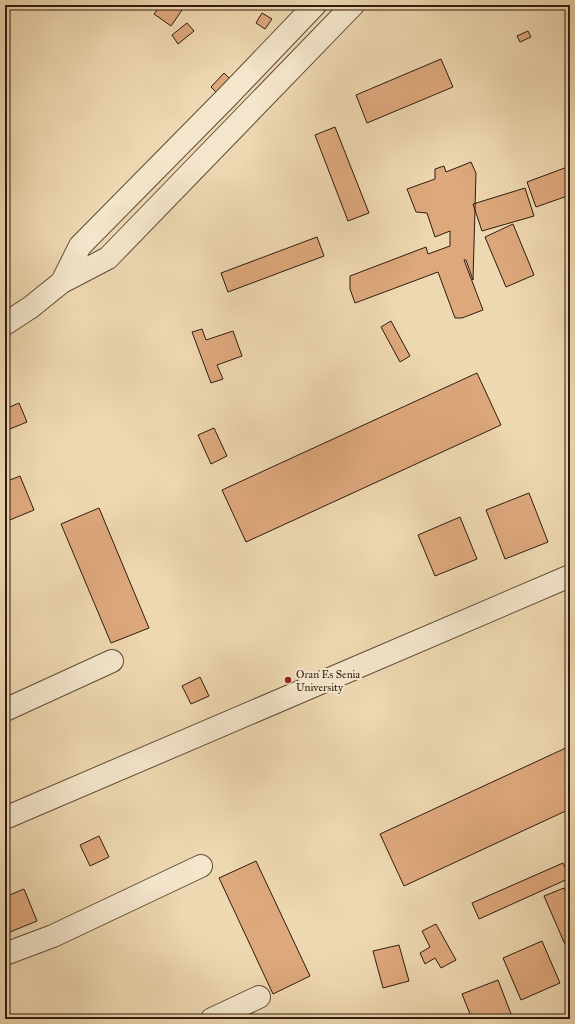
<svg xmlns="http://www.w3.org/2000/svg" width="575" height="1024" font-family="'IM FELL Great Primer',serif">
  <style>
    .building { fill: #dea87d; stroke: #2f1c0e }
    .lines { fill: none; stroke-linecap: round; stroke-linejoin: round }
    .minor-casing { stroke: #5f4b37; stroke-width: 24 }
    .minor { stroke: #f4e6cc; stroke-width: 22 }
    .poi-dot { fill: #8f2418; stroke: #f4e6cc; stroke-width: 1.5 }
    .labels { text-anchor: middle; stroke-width: 4; stroke-linejoin: round; paint-order: stroke }
    .poi-label { font-size: 11px; fill: #2f1c0e; stroke: #f4e6cc; text-anchor: start }
  </style>
  <rect width="100%" height="100%" fill="#eed8b1"/>
  <filter id="stains"><feTurbulence type="fractalNoise" baseFrequency=".005" numOctaves="4"/><feColorMatrix values="0 0 0 0 .2 0 0 0 0 .09 0 0 0 0 .02 0 0 0 .5 -.17"/></filter>
  <radialGradient id="worn" r=".72"><stop offset=".6" stop-color="#630" stop-opacity="0"/><stop offset="1" stop-color="#630" stop-opacity=".3"/></radialGradient>
  <!-- building -->
  <path class="building" d="M161,5H176L182,10L171,26L154,14Z
    M262,13L272,19L265,29L256,23Z
    M187,23L194,31L178,44L172,35Z
    M528,31L531,37L520,42L517,36Z
    M441,59L453,87L367,123L356,95Z
    M224,73L232,81L218,94L211,87Z
    M570,109V118L567,110Z
    M335,127L369,213L348,221L315,135Z
    M471,162L476,173L473,280L466,260H464L483,310L462,318H455L438,272L355,303L350,289V276L426,247L428,254L450,246V231L435,237L427,213L416,212L407,189L435,179V169L444,166L446,172Z
    M570,166V195L536,207L527,182Z
    M525,188L534,216L482,231L473,204Z
    M513,224L534,275L506,287L485,237Z
    M317,237L324,256L228,292L221,273Z
    M391,321L410,356L400,362L381,327Z
    M202,329L206,340L233,331L242,356L217,365L223,379L211,383L192,332Z
    M477,373L501,425L246,542L222,490Z
    M19,403L27,422L5,431V409Z
    M214,428L227,456L211,464L198,435Z
    M20,476L34,510L5,522V482Z
    M529,493L548,542L505,559L486,510Z
    M99,508L149,628L111,643L61,524Z
    M460,517L477,559L435,576L418,535Z
    M200,677L209,696L191,704L182,686Z
    M570,746V809L404,886L380,834Z
    M99,836L109,857L90,866L80,845Z
    M256,861L310,976L273,994L219,878Z
    M5,862L9,871L5,872Z
    M563,863L570,878L479,919L472,903Z
    M564,888L570,901V956L544,896Z
    M24,889L37,921L5,934V897Z
    M436,924L456,960L441,968L435,958L425,964L420,953L430,947L422,931Z
    M542,941L560,983L521,1000L503,958Z
    M399,945L409,981L383,988L373,951Z
    M498,980L513,1019H472L462,994Z"/>
  <g class="lines">
    <!-- minor casing -->
    <g class="minor-casing">
      <path id="minor" d="M62,282L80,246L227,97L315,5
        M5,324L31,307L62,282L108,258L353,5
        M5,710L112,661
        M5,818L570,576
        M5,954L53,936L201,866
        M212,1019L259,997"/>
    </g>
    <!-- minor -->
    <use href="#minor" class="minor"/>
  </g>
  <!-- markers -->
  <circle class="poi-dot" cx="288" cy="680" r="4"/>
  <g class="labels">
    <!-- poi labels -->
    <g class="poi-label">
      <text x="296" y="678">Oran Es Senia<tspan x="296" dy="13">University</tspan></text>
    </g>
  </g>
  <!-- margin -->
  <rect width="575" height="1024" fill="none" stroke="#eed8b1" stroke-width="20"/>
  <rect x="6" y="6" width="563" height="1012" fill="none" stroke="#2f1c0e" stroke-width="2"/>
  <rect x="10" y="10" width="555" height="1004" fill="none" stroke="#2f1c0e"/>
  <rect width="100%" height="100%" filter="url(#stains)"/>
  <rect width="100%" height="100%" fill="url(#worn)"/>
</svg>
